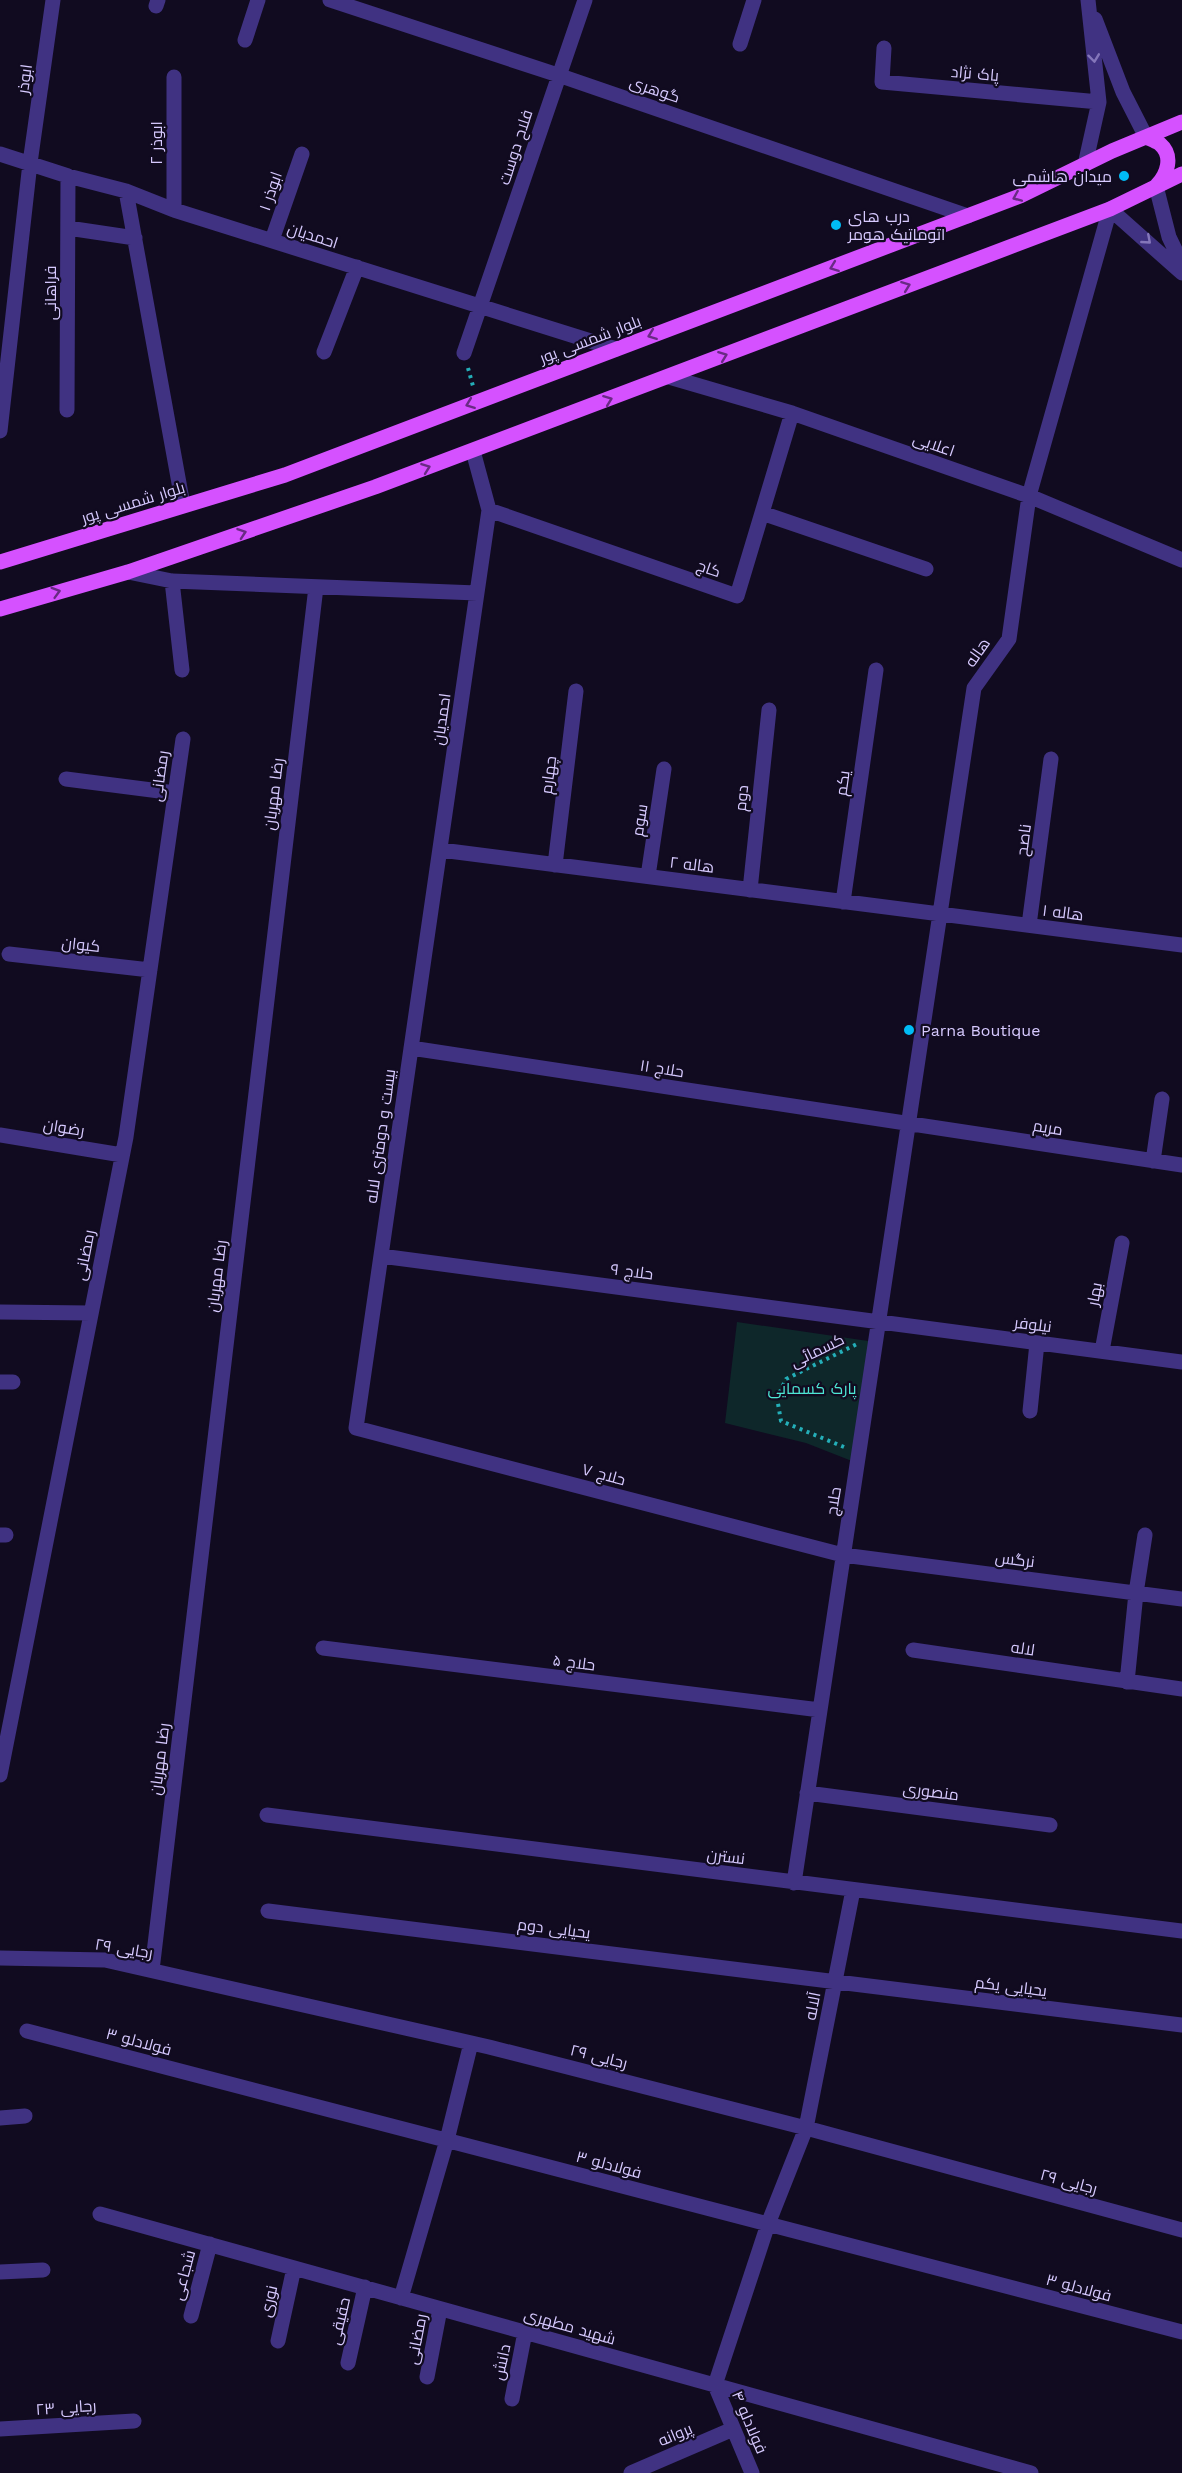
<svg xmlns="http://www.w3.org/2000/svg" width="1182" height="2473" font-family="'Work Sans',Cairo,sans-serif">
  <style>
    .green { fill: #0e272a }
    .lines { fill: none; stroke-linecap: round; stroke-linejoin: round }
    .path { stroke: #24aeb8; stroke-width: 4; stroke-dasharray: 3 4.5; stroke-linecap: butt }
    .minor { stroke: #403282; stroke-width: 15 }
    .major { stroke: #d551ff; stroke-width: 15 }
    .oneway { stroke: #8476ba }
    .oneway2 { stroke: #692a84 }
    .poi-dot { fill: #00bcf5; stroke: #110b20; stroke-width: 2 }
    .labels { text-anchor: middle; stroke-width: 4.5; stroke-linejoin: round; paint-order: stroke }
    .street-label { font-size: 16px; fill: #d7caff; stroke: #110b20 }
    .poi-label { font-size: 16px; fill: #d7caff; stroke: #110b20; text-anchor: start }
    .park-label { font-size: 16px; fill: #4ee7d5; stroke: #110b20 }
  </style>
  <rect width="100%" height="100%" fill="#110b20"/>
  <!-- green -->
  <path class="green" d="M737,1322L875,1342L857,1463L806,1443L725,1423Z"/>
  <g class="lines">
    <!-- path -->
    <path class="path" d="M468,368L473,386
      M844,1447L781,1421L777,1398L786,1379L859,1343"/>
    <!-- minor -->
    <path class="minor" d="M330,0L558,75L968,216
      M156,6L158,0
      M1095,19L1123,92L1146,137
      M245,40L258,0
      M740,44L754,0
      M884,48L882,82L1099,102
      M174,77V210
      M0,154L68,176L126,191L174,210L616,349
      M1085,165L1099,102L1088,0
      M1156,186L1169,237L1182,264
      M126,191L183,505
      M68,228L135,238
      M272,240L302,154
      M324,352L357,267
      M464,353L585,0
      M669,377L792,413L1029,496L1182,560
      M67,410L68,176
      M0,431L30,163L53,0
      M473,451L489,510L356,1428L843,1555L1182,1599
      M489,510L737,596L792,413
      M762,513L926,569
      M128,572L172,581L477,593
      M172,581L182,670
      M66,779L175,793
      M441,850L1182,945
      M555,865L576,691
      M648,876L664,769
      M750,890L769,710
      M843,902L876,670
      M1029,925L1051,759
      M9,954L150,970
      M411,1048L1182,1165
      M0,1135L122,1155
      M1153,1161L1162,1099
      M381,1256L1182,1362
      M0,1312L91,1313
      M1102,1351L1122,1243
      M0,1382H13
      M1030,1411L1037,1343
      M0,1535H6
      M323,1648L820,1710
      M913,1650L1182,1689
      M1127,1682L1136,1593L1145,1535
      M0,1775L126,1137L183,739
      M807,1793L1050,1825
      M267,1815L1182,1931
      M794,1883L974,688L1009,639L1029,496L1110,209L1182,273
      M268,1911L1182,2025
      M0,1958L105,1960L489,2047L806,2128L1182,2230
      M152,1970L316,587
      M27,2031L1182,2332
      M0,2118L25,2116
      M100,2214L1031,2473
      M0,2272L43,2270
      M401,2298L447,2140L471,2043
      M191,2316L210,2244
      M278,2341L294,2268
      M348,2363L365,2287
      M427,2377L440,2309
      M512,2399L525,2332
      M0,2429L134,2421
      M631,2473L733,2429
      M752,2473L715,2385L768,2224L806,2128L853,1890"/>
    <!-- major -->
    <path class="major" d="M1146,137C1150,139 1156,141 1160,144C1174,156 1167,175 1157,185
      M0,562L285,475L1020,196L1112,151L1182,122
      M0,609L128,572L375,487L1110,209L1182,174"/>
  </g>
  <!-- one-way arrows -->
  <defs><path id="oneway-chevron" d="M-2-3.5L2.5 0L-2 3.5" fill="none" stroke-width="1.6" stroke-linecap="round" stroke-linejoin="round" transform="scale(1.5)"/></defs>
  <g class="oneway">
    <use href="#oneway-chevron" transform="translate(1094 58) rotate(83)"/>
    <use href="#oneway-chevron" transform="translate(1147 240) rotate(41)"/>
  </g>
  <g class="oneway2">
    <use href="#oneway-chevron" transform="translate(1017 197) rotate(157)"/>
    <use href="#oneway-chevron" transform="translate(834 267) rotate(159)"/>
    <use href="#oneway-chevron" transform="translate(906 286) rotate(-21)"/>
    <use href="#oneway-chevron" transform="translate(652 335) rotate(159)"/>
    <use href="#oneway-chevron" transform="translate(723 356) rotate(-21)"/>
    <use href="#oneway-chevron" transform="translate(608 400) rotate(-21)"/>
    <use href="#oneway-chevron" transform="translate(470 404) rotate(159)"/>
    <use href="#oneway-chevron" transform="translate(426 468) rotate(-20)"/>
    <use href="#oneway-chevron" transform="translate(242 533) rotate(-19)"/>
    <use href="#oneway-chevron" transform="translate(56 592) rotate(-16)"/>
  </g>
  <!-- markers -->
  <g class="poi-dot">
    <circle cx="1124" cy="176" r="6"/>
    <circle cx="836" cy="225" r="6"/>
    <circle cx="909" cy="1030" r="6"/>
  </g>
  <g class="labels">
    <!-- street labels -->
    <g class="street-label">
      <text transform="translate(975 73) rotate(5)" y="6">پاک نژاد</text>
      <text transform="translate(24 79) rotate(-82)" y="6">ابوذر</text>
      <text transform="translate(655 89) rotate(19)" y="6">گوهری</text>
      <text transform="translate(156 143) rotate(-90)" y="6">ابوذر ۲</text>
      <text transform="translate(515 147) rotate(-72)" y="6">فلاح دوست</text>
      <text transform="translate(270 191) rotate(-71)" y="6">ابوذر ۱</text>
      <text transform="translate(313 235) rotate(18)" y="6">احمدیان</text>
      <text transform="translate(50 293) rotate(-90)" y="6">فراهانی</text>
      <text transform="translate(590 339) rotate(-21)" y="6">بلوار شمسی پور</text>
      <text transform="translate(934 444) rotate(19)" y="6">اعلایی</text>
      <text transform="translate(133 502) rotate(-17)" y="6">بلوار شمسی پور</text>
      <text transform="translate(709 568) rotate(19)" y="6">کاج</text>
      <text transform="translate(977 652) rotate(-55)" y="6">هاله</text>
      <text transform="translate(441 719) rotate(-82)" y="6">احمدیان</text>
      <text transform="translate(548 775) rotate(-83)" y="6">چهارم</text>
      <text transform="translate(159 776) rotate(-82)" y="6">رمضانی</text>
      <text transform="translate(842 783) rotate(-82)" y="6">یکم</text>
      <text transform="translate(273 794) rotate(-83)" y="6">رضا مهربان</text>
      <text transform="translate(741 798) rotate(-84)" y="6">دوم</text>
      <text transform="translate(639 820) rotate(-81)" y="6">سوم</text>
      <text transform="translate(1023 840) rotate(-83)" y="6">ناصح</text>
      <text transform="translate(692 864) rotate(7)" y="6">هاله ۲</text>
      <text transform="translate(1063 912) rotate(7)" y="6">هاله ۱</text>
      <text transform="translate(81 944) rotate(6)" y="6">کیوان</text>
      <text transform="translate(662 1068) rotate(9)" y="6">حلاج ۱۱</text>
      <text transform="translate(64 1127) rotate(9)" y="6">رضوان</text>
      <text transform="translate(1048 1127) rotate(9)" y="6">مریم</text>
      <text transform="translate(380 1136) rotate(-82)" y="6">بیست و دومتری لاله</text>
      <text transform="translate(84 1255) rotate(-79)" y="6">رمضانی</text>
      <text transform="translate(632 1271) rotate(7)" y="6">حلاج ۹</text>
      <text transform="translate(216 1276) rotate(-83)" y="6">رضا مهربان</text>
      <text transform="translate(1094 1294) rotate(-79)" y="6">بهار</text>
      <text transform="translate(1033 1324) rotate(7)" y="6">نیلوفر</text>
      <text transform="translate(817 1350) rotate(-26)" y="6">کسمائی</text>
      <text transform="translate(604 1474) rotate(15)" y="6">حلاج ۷</text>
      <text transform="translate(833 1501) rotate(-81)" y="6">حلاج</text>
      <text transform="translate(1015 1559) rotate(7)" y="6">نرگس</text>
      <text transform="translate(1023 1648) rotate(8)" y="6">لاله</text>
      <text transform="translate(574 1662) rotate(7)" y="6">حلاج ۵</text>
      <text transform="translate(159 1759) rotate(-83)" y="6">رضا مهربان</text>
      <text transform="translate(931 1791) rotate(7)" y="6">منصوری</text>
      <text transform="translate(726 1856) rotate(7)" y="6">نسترن</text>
      <text transform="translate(554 1928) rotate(7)" y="6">یحیایی دوم</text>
      <text transform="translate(124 1948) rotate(9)" y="6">رجایی ۲۹</text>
      <text transform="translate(1011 1986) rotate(7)" y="6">یحیایی یکم</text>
      <text transform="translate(812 2006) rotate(-79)" y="6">آلاله</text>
      <text transform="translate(139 2041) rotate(15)" y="6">فولادلو ۳</text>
      <text transform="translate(599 2056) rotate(14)" y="6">رجایی ۲۹</text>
      <text transform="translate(609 2164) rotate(15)" y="6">فولادلو ۳</text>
      <text transform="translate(1069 2181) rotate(15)" y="6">رجایی ۲۹</text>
      <text transform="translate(183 2275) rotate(-75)" y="6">شجاعی</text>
      <text transform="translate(1079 2287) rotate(15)" y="6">فولادلو ۳</text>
      <text transform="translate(268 2301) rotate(-77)" y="6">نوری</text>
      <text transform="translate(339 2321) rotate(-77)" y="6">حقیقی</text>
      <text transform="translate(570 2326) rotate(16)" y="6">شهید مطهری</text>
      <text transform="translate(416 2339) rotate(-79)" y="6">رمضانی</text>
      <text transform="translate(501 2362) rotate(-78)" y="6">دانش</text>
      <text transform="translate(66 2407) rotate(-4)" y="6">رجایی ۲۳</text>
      <text transform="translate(750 2422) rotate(67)" y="6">فولادلو ۴</text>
      <text transform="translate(675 2434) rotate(-23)" y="6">پروانه</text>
    </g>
    <!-- poi labels -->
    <g class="poi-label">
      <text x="1112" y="182" text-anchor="end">میدان هاشمی</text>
      <text x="848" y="222">درب های<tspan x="848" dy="18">اتوماتیک هومر</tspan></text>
      <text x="921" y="1036">Parna Boutique</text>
    </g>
    <!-- park labels -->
    <g class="park-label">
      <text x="812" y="1394">پارک کسمایی</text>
    </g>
  </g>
</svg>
